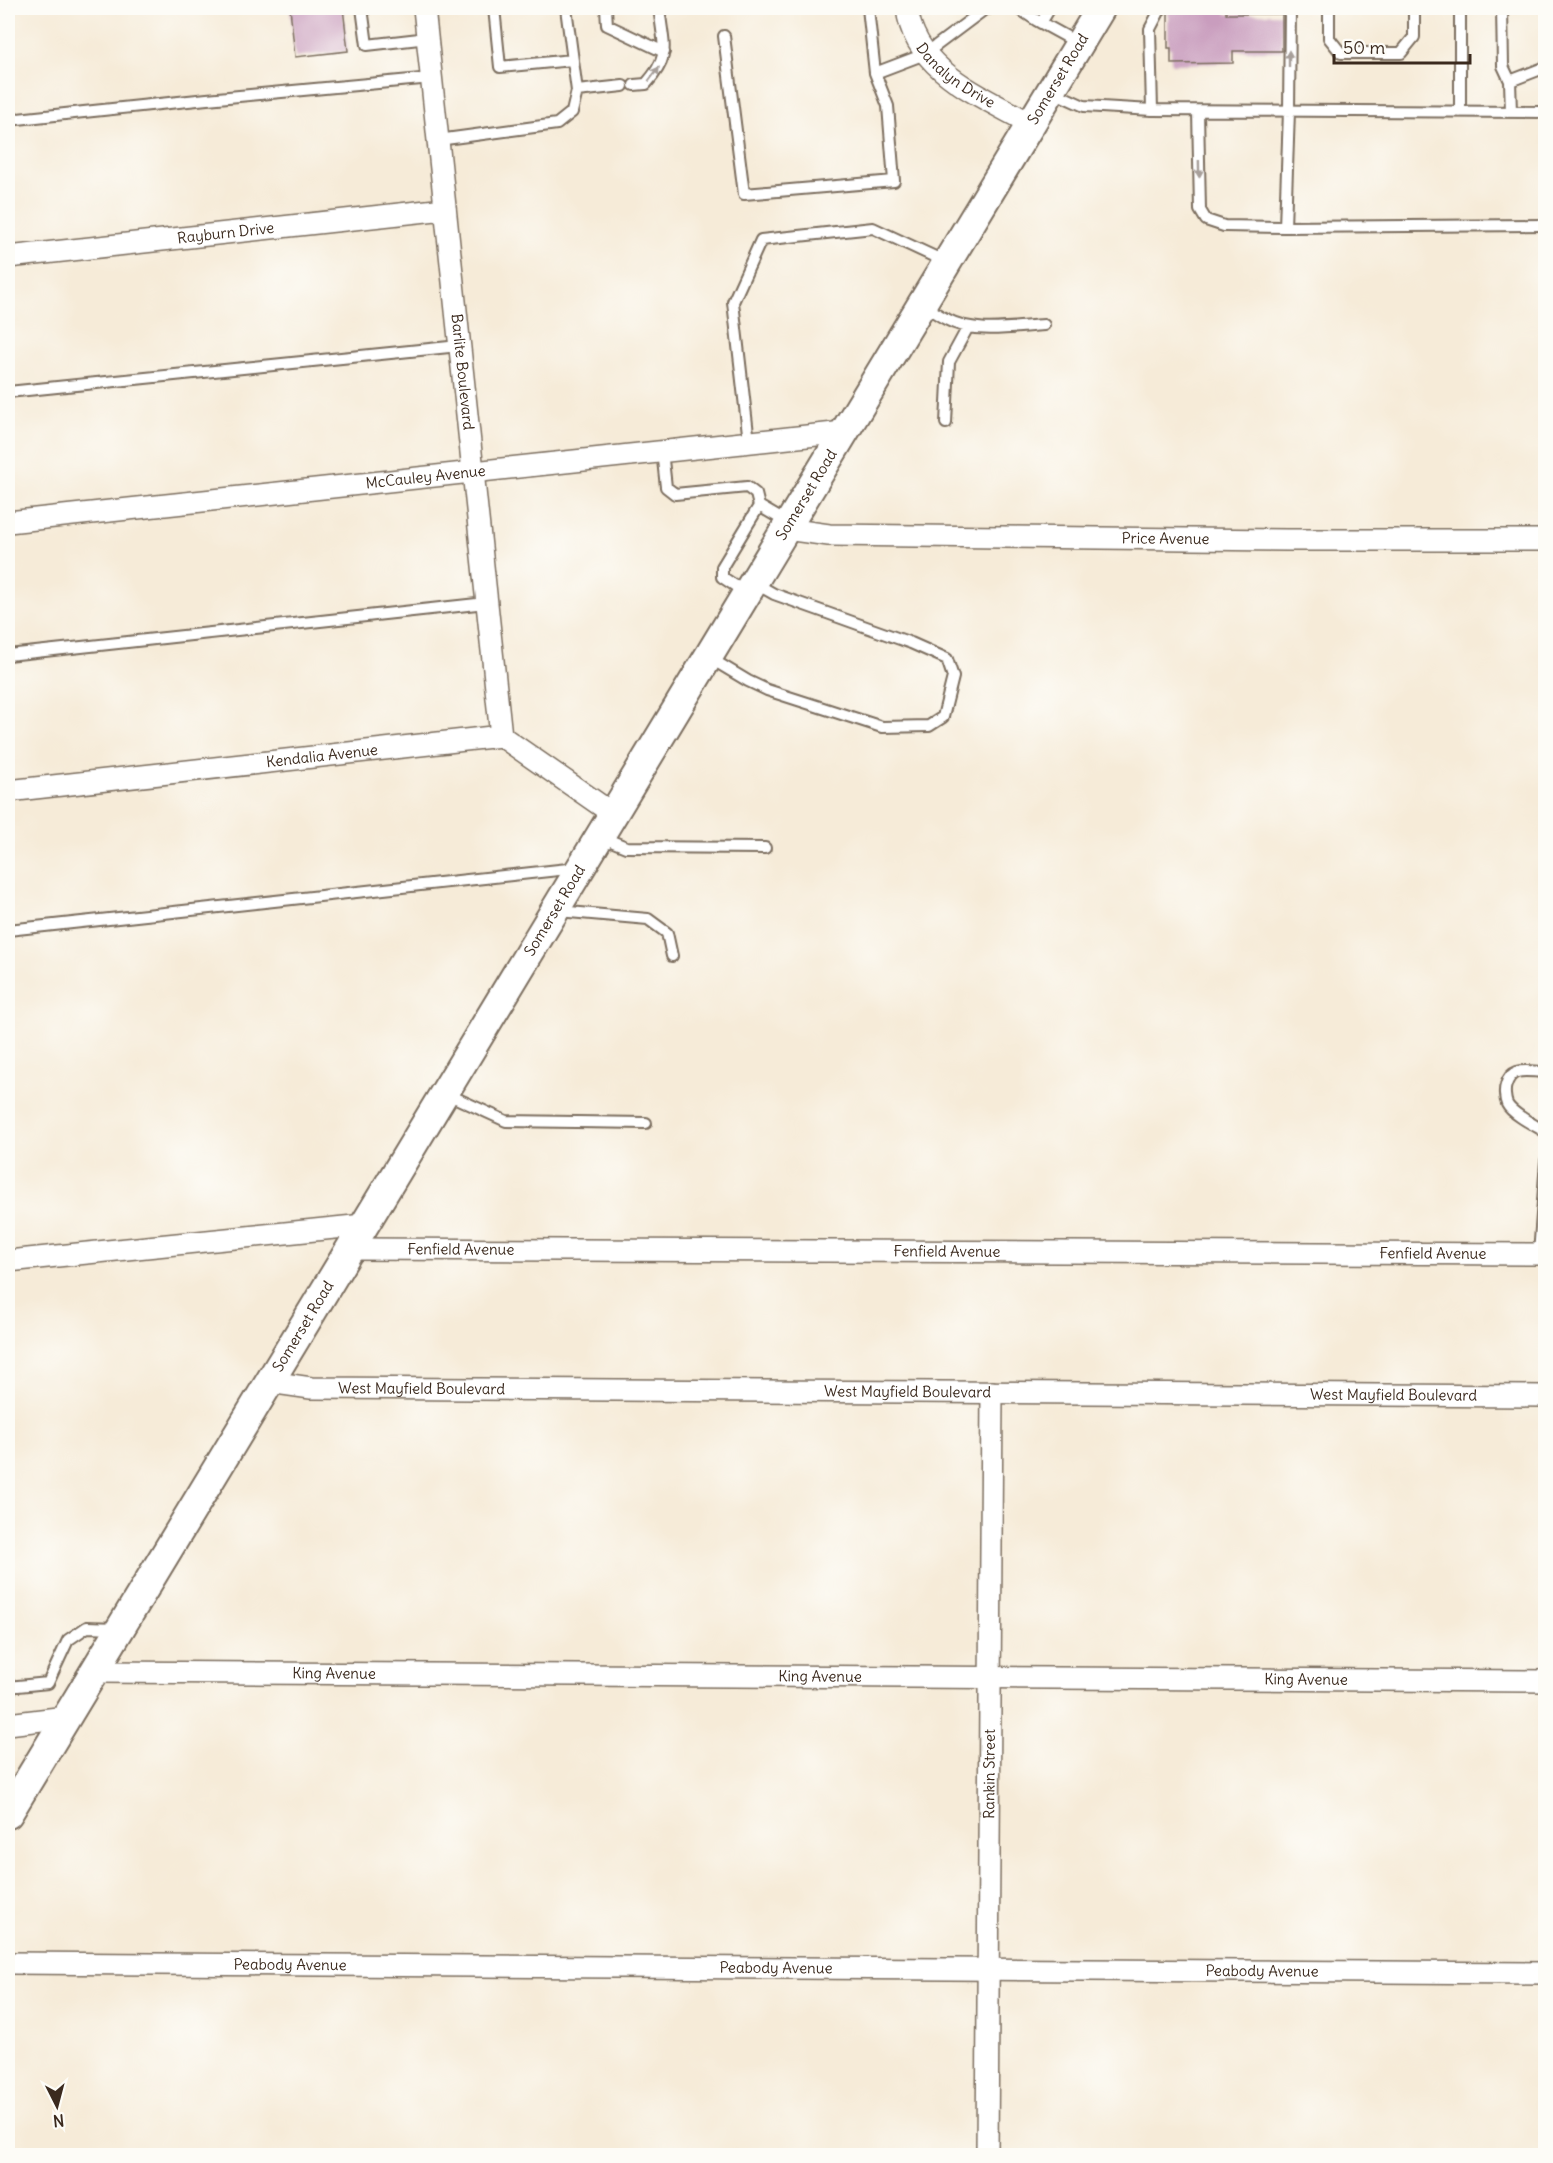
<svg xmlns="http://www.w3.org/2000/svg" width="1553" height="2163" font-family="Delius,sans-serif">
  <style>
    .building { fill: #c99dbe }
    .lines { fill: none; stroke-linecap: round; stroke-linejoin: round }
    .lane-casing { stroke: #7c6e5f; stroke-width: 14 }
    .street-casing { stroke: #7c6e5f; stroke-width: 24 }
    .secondary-casing { stroke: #7c6e5f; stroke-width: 32 }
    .lane { stroke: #fff; stroke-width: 10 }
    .street { stroke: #fff; stroke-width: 21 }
    .secondary { stroke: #fff; stroke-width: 28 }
    .oneway { fill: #a79f9a }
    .labels { text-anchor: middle; stroke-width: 5; stroke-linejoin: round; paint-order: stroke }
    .street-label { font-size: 15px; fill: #3b2a1e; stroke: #fdfcf7 }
  </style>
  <rect width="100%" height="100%" fill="#fdfcf7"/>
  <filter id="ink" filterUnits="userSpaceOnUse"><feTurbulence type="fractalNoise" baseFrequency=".0167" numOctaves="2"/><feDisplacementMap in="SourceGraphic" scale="12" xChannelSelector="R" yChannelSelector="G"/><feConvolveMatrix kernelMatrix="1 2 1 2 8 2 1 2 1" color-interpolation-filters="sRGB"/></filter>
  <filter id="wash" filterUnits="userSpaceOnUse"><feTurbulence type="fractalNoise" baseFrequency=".008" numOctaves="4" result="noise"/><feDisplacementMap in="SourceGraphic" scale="24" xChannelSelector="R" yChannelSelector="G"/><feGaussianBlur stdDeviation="1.35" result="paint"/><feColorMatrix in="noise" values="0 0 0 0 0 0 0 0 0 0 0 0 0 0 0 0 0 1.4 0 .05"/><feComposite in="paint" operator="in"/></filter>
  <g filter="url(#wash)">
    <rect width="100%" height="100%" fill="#f6ebd8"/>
    <g id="blocks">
      <!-- building -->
      <path class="building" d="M290,8H343L348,51L295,57Z
        M1168,8H1226V14H1282V51H1233V63L1171,64V48H1168Z"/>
    </g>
  </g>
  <g filter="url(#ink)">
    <use href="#blocks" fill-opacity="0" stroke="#7c6e5f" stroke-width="1.5"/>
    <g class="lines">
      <!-- lane casing -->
      <g class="lane-casing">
        <path id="lane" d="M362,8L367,45L428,38
          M494,8L500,67L572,60
          M606,8L607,25L664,52
          M868,8L875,73L925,54L985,9L991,8
          M1018,8L1036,20L1078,43
          M1161,8L1150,29L1152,110L1546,112
          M1290,8L1289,111L1285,227L1546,225
          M1329,8V38L1341,53H1401L1414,37V8
          M1460,8V112
          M1502,8L1503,66L1510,81L1511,112
          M1041,23L1050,8
          M724,36L744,194L894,181L888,106L875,73
          M1510,81L1546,67
          M634,85L646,84C670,57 664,48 660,15
          M577,91L623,86
          M1051,91L1084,106L1152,110
          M1198,111L1200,210L1206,220L1224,226L1285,227
          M8,120L207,99L432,78
          M438,140L557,124L572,112L577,91L566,8
          M922,304C930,309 938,315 946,319C975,335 1013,327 1044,325
          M8,392L459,346
          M946,423L949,362L968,327
          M749,442L733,302L761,240L873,228L946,262
          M662,451L666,487L675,494L747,487L756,494L759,506L788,523
          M746,593L722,577V567L759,506
          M8,655L486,603
          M708,657L748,681L767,690L882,727L929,726L943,717L953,677L947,659L911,643L774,594L753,582
          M599,836L626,847L765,848
          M558,911L648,919L667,933L672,956
          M8,930L577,868
          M1546,1072C1528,1072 1512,1065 1506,1085C1504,1090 1505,1099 1507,1104C1512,1114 1536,1126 1546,1132
          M445,1093L506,1121L646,1123
          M1539,1254L1546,1161
          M8,1687L48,1683L68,1640L87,1627L117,1628"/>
      </g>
      <!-- street casing -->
      <g class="street-casing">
        <g id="street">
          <path id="s1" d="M424,8L501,736"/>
          <path id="s2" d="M907,8C914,71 982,96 1031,124"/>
          <path id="s3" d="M8,257L445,209"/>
          <path id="s4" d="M8,522L844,432"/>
          <path id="s5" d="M786,529L829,535L1287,540H1546"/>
          <path id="s6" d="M8,791L501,736L613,814"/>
          <path id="s7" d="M350,1249L1546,1254"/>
          <path d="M8,1261L364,1225"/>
          <path id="s8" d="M269,1382L311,1388L1546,1396"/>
          <path id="s9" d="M94,1672L1546,1681"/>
          <path d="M8,1724L66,1717"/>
          <path id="s10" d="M8,1963L1546,1973"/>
          <path id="s11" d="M987,2156L992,1392"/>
        </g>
      </g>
      <!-- secondary casing -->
      <g class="secondary-casing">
        <g id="secondary">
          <path id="s12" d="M8,1814L1101,8"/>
        </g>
      </g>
      <!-- lane -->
      <use href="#lane" class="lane"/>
      <!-- street -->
      <use href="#street" class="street"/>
      <!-- secondary -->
      <use href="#secondary" class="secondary"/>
    </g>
    <!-- one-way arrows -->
    <defs><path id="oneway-solid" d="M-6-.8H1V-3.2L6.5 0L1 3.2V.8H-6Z" transform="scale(1.5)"/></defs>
    <g class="oneway">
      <use href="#oneway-solid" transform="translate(1289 59) rotate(-90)"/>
      <use href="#oneway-solid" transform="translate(654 74) rotate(-53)"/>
      <use href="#oneway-solid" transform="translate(1199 169) rotate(89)"/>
    </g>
  </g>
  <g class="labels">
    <!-- street labels -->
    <g class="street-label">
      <text dy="5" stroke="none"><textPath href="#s2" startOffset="87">Danalyn Drive</textPath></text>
      <text dy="5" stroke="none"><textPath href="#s12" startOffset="2028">Somerset Road</textPath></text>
      <text dy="5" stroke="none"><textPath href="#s3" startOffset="219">Rayburn Drive</textPath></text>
      <text dy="5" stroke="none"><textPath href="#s1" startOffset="366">Barlite Boulevard</textPath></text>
      <text dy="5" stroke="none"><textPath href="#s4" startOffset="420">McCauley Avenue</textPath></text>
      <text dy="5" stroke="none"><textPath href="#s12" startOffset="1542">Somerset Road</textPath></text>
      <text dy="5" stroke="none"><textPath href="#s5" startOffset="380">Price Avenue</textPath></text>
      <text dy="5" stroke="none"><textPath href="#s6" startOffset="316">Kendalia Avenue</textPath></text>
      <text dy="5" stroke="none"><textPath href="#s12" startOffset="1056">Somerset Road</textPath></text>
      <text dy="5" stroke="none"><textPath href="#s7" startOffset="111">Fenfield Avenue</textPath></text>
      <text dy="5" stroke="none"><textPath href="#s7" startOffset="597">Fenfield Avenue</textPath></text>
      <text dy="5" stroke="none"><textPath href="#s7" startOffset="1083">Fenfield Avenue</textPath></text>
      <text dy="5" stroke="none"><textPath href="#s12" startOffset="570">Somerset Road</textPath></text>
      <text dy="5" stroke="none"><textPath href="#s8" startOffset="153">West Mayfield Boulevard</textPath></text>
      <text dy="5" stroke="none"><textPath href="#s8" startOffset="639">West Mayfield Boulevard</textPath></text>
      <text dy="5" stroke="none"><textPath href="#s8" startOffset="1125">West Mayfield Boulevard</textPath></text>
      <text dy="5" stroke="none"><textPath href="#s9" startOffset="240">King Avenue</textPath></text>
      <text dy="5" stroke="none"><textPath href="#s9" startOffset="726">King Avenue</textPath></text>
      <text dy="5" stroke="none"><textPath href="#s9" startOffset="1212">King Avenue</textPath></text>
      <text dy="5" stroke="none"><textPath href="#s11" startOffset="382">Rankin Street</textPath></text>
      <text dy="5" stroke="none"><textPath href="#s10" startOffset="282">Peabody Avenue</textPath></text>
      <text dy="5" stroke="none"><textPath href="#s10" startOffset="768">Peabody Avenue</textPath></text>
      <text dy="5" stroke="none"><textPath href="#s10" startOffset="1254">Peabody Avenue</textPath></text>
    </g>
  </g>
  <!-- margin -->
  <rect width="1553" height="2163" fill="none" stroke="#fdfcf7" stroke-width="30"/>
  <!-- north arrow -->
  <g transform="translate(57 2106) rotate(174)" stroke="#fdfcf7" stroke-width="4.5" paint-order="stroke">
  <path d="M0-4.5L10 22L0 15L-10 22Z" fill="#3b2a1e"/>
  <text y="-9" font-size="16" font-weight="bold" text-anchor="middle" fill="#3b2a1e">N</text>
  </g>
  <!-- scale -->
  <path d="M1334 54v9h136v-9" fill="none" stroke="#3b2a1e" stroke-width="3"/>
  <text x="1343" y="54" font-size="18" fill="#3b2a1e" stroke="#fdfcf7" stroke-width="4.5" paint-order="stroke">50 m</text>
</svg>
